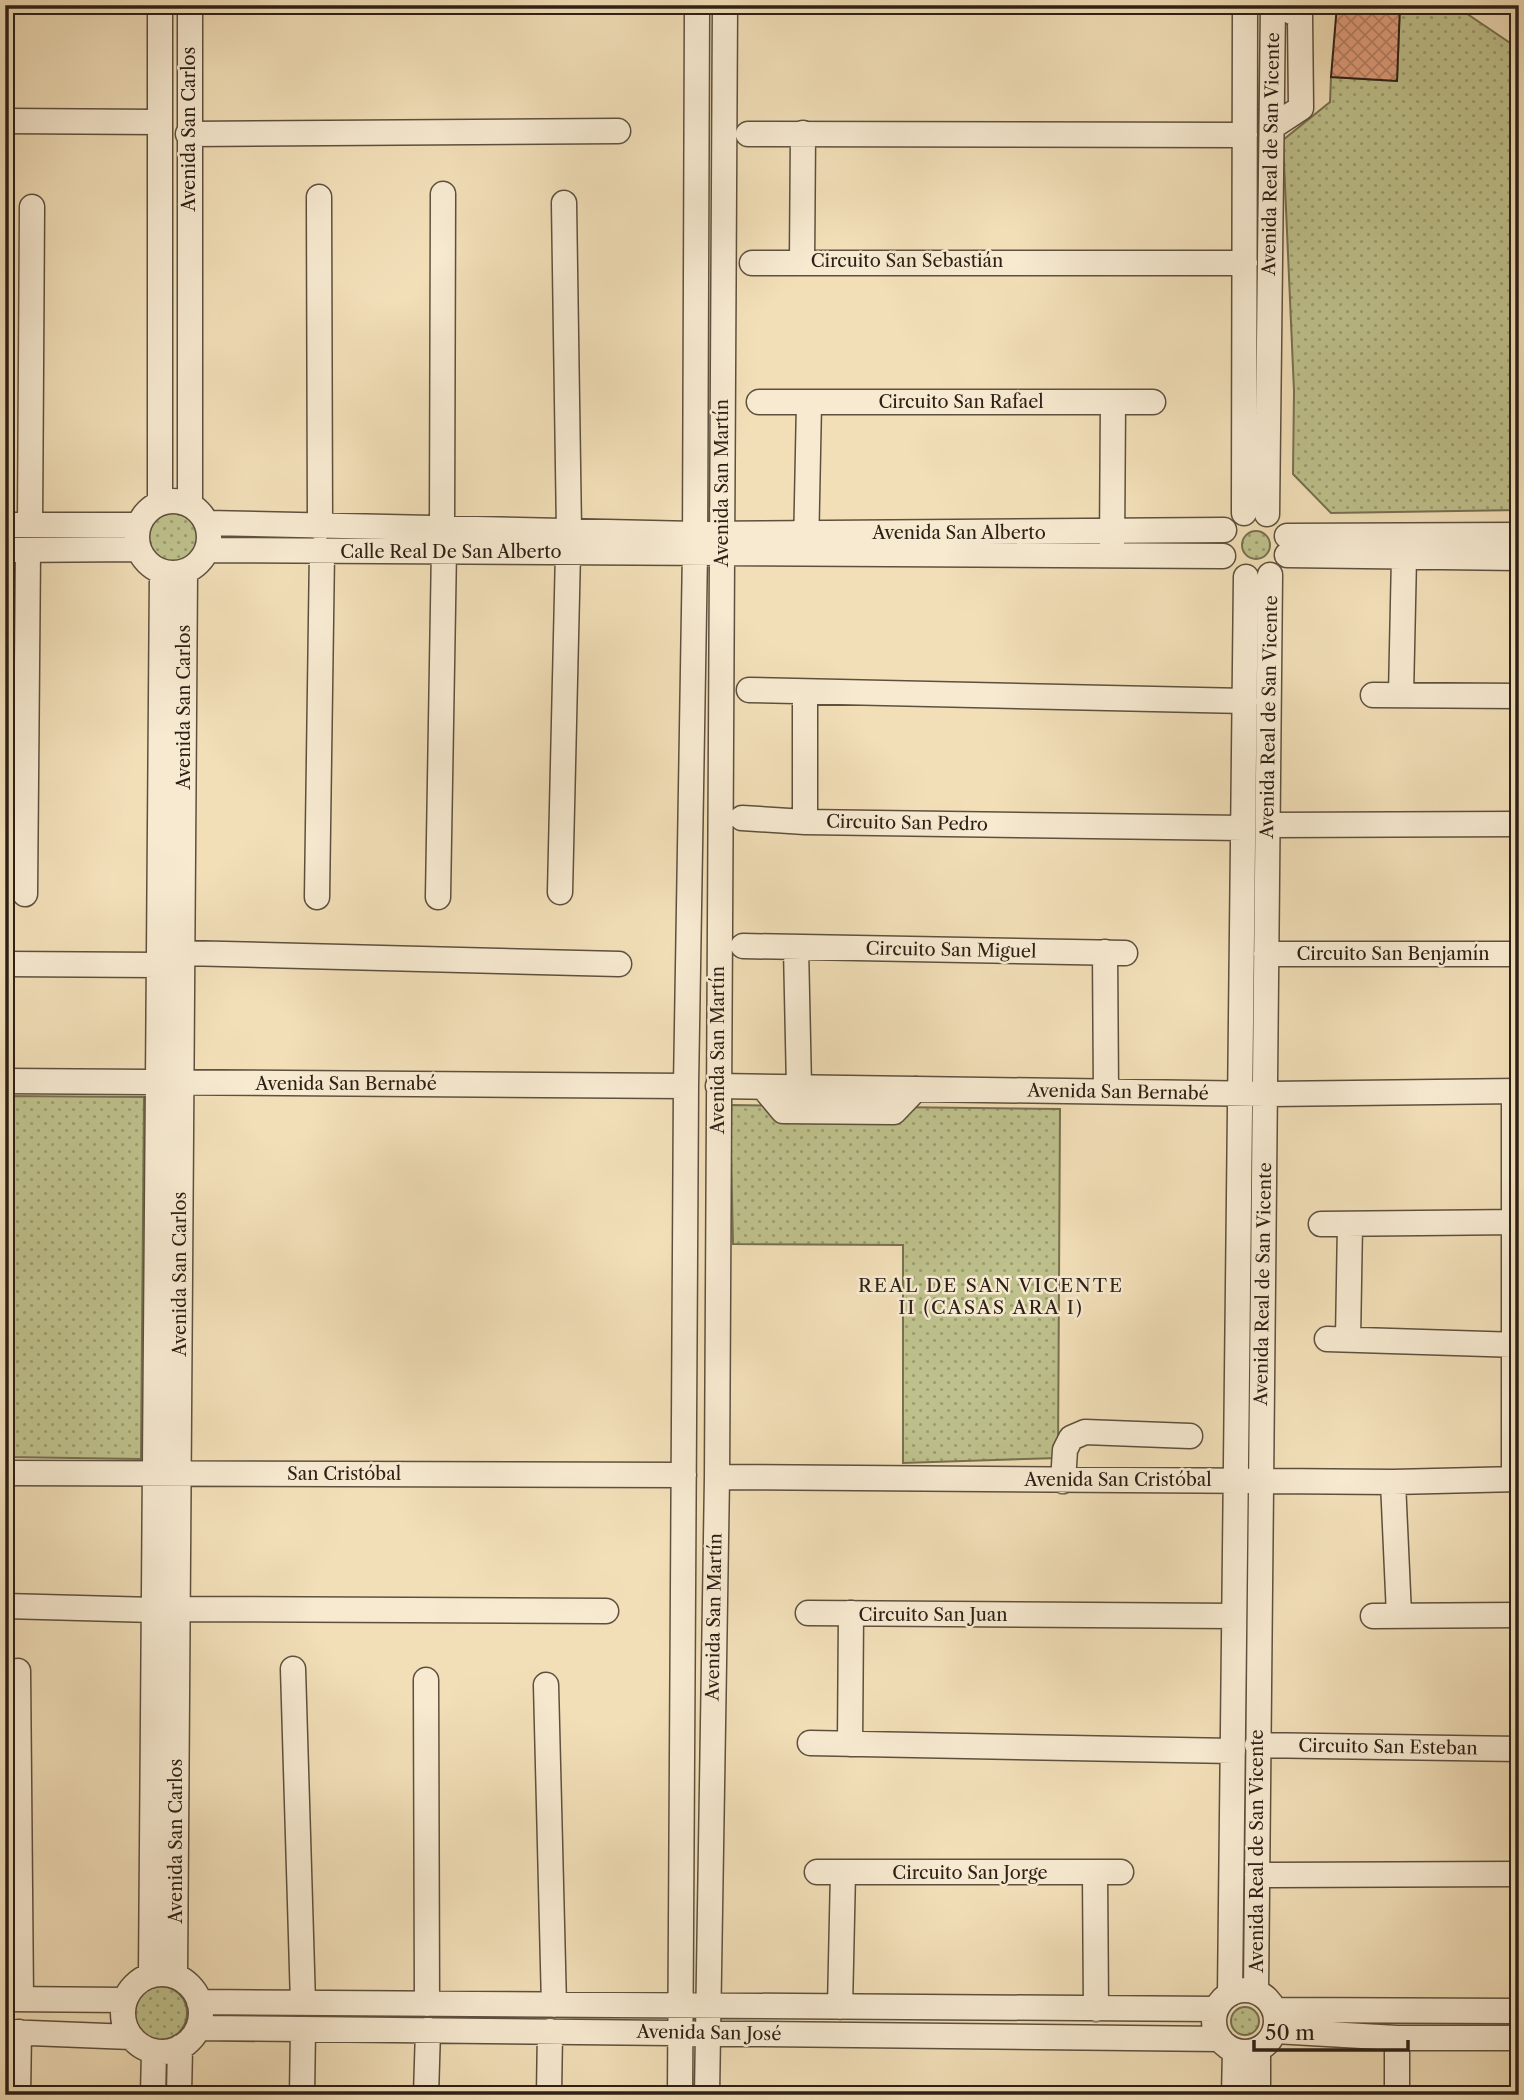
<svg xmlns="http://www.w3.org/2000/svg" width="1524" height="2100" font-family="'Libre Caslon Text',serif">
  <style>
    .park { fill: url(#park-dots); stroke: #767051; stroke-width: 2 }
    .building { fill: url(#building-cross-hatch); stroke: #2d2016; stroke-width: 2 }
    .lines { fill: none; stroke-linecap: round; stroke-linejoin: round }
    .minor-casing { stroke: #5e503e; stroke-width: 27 }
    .minor { stroke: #f7ead1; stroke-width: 24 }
    .labels { text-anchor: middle; stroke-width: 5; stroke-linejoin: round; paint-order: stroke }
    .street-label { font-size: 18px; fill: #2d2016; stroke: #f7ead1 }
    .neighbourhood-label { font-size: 19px; letter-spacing: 2px; fill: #2d2016; stroke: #f7ead1 }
  </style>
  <defs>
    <pattern id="park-dots" width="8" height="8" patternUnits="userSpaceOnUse" patternTransform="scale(1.75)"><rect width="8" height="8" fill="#bec18c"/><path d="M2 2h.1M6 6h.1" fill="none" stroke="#9b9c71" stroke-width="1.8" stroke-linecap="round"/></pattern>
    <pattern id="building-cross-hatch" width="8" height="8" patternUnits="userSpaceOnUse" patternTransform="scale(1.75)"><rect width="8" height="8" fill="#e3a07e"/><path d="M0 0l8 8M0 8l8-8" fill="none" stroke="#b88266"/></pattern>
  </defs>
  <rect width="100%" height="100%" fill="#f2dfb8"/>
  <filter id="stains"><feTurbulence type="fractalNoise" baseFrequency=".00286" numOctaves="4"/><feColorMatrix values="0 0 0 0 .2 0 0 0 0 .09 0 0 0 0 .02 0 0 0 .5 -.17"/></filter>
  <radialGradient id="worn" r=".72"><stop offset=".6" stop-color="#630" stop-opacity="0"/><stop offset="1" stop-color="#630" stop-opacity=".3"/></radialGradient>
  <!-- park -->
  <path class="park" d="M1400,5H1454L1519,49V510L1331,513L1293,474L1294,391L1283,140L1330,102L1331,77L1397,81Z
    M146 537a27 27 0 1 1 54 0a27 27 0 1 1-54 0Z
    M1242 545a14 14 0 1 1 28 0a14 14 0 1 1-28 0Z
    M5,1096L144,1097L141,1459L5,1457Z
    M730,1105L1060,1109L1058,1458L903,1463V1245L733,1244Z
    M133 2013a27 27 0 1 1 54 0a27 27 0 1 1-54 0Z
    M1231 2021a14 14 0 1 1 28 0a14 14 0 1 1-28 0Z"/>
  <!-- building -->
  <path class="building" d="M1337,5H1400L1397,81L1331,77Z"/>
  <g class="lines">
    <!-- minor casing -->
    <g class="minor-casing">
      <path id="minor" d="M5,121L159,122
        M1272,127L1301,108L1300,16L1277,5
        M188,134L618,131
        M748,134L1245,135
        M319,197L320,528
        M564,203L569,531
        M802,262L803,133
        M752,263H1245
        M759,402H1153
        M137 537a36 36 0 1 1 72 0a36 36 0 1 1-72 0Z
        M160,503V5
        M190,504V5
        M1244,513L1245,5
        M1267,514L1273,5
        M207,523L695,534L1224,530
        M5,525H138
        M30,525L32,207
        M442,527L443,194
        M1287,536L1519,535
        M1112,548L1113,402
        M5,550L138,549
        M207,550L1223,556
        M806,550L809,403
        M1287,555L1519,558
        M749,690L1245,701
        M1373,695L1519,696
        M1401,695L1404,557
        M742,818L805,822L1243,828
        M805,822V692
        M1268,825L1519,824
        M560,892L568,552
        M25,894L28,550
        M317,897L322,551
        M438,897L444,549
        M743,946L1125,953
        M796,948L799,1087
        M1105,952L1106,1091
        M182,953L619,964
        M1266,954H1519
        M5,964L159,965
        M5,1081L686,1086
        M718,1086L1265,1094L1519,1091
        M763,1087L783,1111L894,1112L916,1089
        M1514,1091V1479
        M1321,1224L1519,1222
        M1327,1339L1519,1345
        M1348,1339L1350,1224
        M5,1473L684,1475
        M717,1477L1393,1482L1519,1479
        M1063,1481L1065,1450L1071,1438L1085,1432L1190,1436
        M1393,1482L1399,1615
        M5,1606L154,1610
        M177,1609L606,1611
        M808,1613L1234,1616
        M1373,1616L1519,1615
        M293,1669L303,2003
        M18,1671L21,1999
        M426,1680L427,2004
        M546,1685L554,2005
        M810,1743L1233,1751
        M850,1744L851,1613
        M1257,1745L1519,1749
        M817,1872H1121
        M1095,1873L1096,2009
        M1257,1875L1519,1874
        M123 2013a39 39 0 1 1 78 0a39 39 0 1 1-78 0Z
        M151,1975L162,572
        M175,1976L185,572
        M1214 2021a31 31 0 1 1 62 0a31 31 0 1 1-62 0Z
        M1256,1992L1270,575
        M1230,1994L1246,577
        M7,1999L125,2000
        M199,2002L1216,2009
        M840,2007L843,1872
        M1274,2010L1519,2011
        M198,2028L1220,2039
        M1275,2031L1397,2038H1519
        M5,2032L131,2037
        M18,2095L19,2032
        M153,2095L154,2051
        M179,2095L180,2047
        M302,2095L303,2029
        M426,2095L428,2030
        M549,2095L550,2031
        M680,2095L686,1086L695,551L697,5
        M707,2095L717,1477L725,5
        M1234,2095L1235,2051
        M1258,2095V2049
        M1397,2095V2038"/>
    </g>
    <!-- minor -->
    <use href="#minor" class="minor"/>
  </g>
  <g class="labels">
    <!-- street labels -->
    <g class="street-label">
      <text transform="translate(189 129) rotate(-90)" y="6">Avenida San Carlos</text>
      <text transform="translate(1271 154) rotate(-89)" y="6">Avenida Real de San Vicente</text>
      <text x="907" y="267">Circuito San Sebastián</text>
      <text x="961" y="408">Circuito San Rafael</text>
      <text transform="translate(722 483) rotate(-90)" y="6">Avenida San Martín</text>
      <text x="959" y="539">Avenida San Alberto</text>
      <text x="451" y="558">Calle Real De San Alberto</text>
      <text transform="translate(184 707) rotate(-90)" y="6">Avenida San Carlos</text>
      <text transform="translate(1269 717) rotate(-89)" y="6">Avenida Real de San Vicente</text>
      <text transform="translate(907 823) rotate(1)" y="6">Circuito San Pedro</text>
      <text transform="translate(951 950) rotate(1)" y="6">Circuito San Miguel</text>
      <text x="1393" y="960">Circuito San Benjamín</text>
      <text transform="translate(718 1050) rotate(-90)" y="6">Avenida San Martín</text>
      <text x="346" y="1090">Avenida San Bernabé</text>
      <text transform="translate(1118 1092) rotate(1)" y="6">Avenida San Bernabé</text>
      <text transform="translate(180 1274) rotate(-90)" y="6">Avenida San Carlos</text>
      <text transform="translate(1263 1284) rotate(-89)" y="6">Avenida Real de San Vicente</text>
      <text x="344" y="1480">San Cristóbal</text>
      <text x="1118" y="1486">Avenida San Cristóbal</text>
      <text x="933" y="1621">Circuito San Juan</text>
      <text transform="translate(714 1617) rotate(-89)" y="6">Avenida San Martín</text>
      <text transform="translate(1388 1747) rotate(1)" y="6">Circuito San Esteban</text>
      <text transform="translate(176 1841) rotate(-90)" y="6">Avenida San Carlos</text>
      <text transform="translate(1257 1851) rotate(-90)" y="6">Avenida Real de San Vicente</text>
      <text x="970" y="1879">Circuito San Jorge</text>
      <text transform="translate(709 2033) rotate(1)" y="6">Avenida San José</text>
    </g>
    <!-- neighbourhood labels -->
    <g class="neighbourhood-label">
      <text x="991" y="1292">REAL DE SAN VICENTE<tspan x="991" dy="22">II (CASAS ARA I)</tspan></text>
    </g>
  </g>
  <!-- margin -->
  <rect width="1524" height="2100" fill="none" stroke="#f2dfb8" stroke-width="28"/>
  <rect x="7" y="7" width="1510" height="2086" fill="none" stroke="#2d2016" stroke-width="3.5"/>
  <rect x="14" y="14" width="1496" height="2072" fill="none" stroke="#2d2016" stroke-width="2"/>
  <!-- scale -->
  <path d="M1254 2040v10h154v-10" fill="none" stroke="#2d2016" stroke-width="3.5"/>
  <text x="1265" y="2040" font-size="21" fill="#2d2016" stroke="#f7ead1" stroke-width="5" paint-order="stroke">50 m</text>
  <rect width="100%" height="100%" filter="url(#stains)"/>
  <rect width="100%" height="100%" fill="url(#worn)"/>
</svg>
